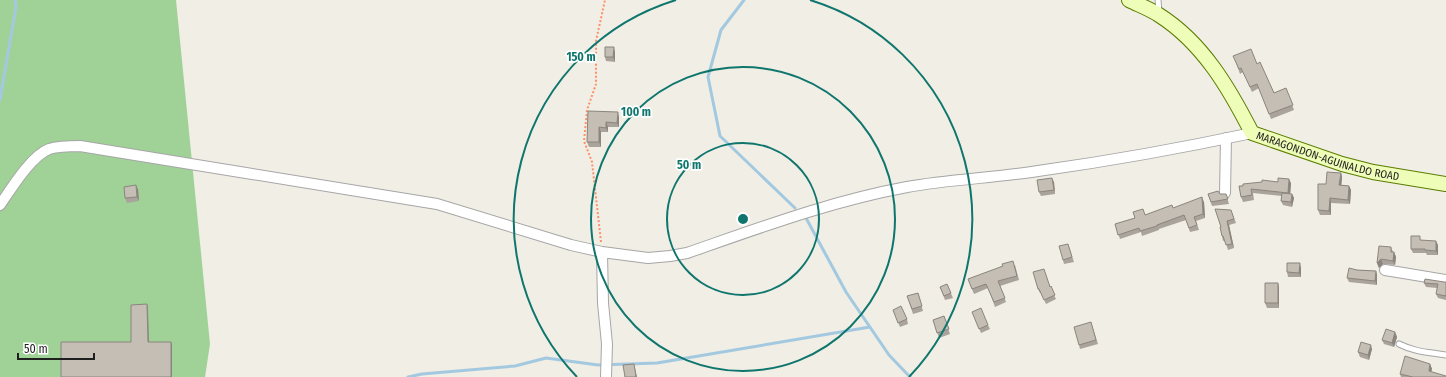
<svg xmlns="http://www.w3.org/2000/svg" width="1446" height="377" font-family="'Fira Sans Condensed',sans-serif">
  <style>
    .forest { fill: #a0d298 }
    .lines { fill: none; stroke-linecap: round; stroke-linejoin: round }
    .stream { stroke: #a3c9e0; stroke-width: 3 }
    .lane-casing { stroke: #a6a6a6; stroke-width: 7 }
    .street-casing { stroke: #a6a6a6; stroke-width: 12 }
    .secondary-casing { stroke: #5b7c00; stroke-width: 16 }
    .path { stroke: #ff8f67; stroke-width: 2; stroke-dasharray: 2 2; stroke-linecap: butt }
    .lane { stroke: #fff; stroke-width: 5 }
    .street { stroke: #fff; stroke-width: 10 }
    .secondary { stroke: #eefdb7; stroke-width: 14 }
    .wall { fill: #a9a39b }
    .shaded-wall { fill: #8a857e }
    .building { fill: #c5beb4; stroke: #8a857e }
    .ring { fill: none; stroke: #0f766e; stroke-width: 2 }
    .labels { text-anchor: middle; stroke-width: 3.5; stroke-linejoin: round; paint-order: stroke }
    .street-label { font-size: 11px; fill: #1f1f1f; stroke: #fff }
    .centre { fill: #0f766e; stroke: #fff; stroke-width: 2 }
    .ring-label { font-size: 12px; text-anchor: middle; font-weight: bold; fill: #0f766e; stroke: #fff; stroke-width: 3.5; stroke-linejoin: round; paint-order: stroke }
  </style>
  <rect width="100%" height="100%" fill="#f0eee5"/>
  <!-- forest -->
  <path class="forest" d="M0,0H176L210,344L205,377H0Z"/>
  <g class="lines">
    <!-- stream -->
    <path class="stream" d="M744,0L721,30L708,77L720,136L795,208
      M0,100L16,7L15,0
      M806,218L846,292L889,355L910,377
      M408,377L422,374L515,366L546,358L598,365L657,363L870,327"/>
    <!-- lane casing -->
    <g class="lane-casing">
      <path id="lane" d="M1158,0L1159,12
        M1399,344C1415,352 1428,352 1446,355"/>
    </g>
    <!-- street casing -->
    <g class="street-casing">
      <path id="street" d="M1225,193L1226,138
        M0,205C11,189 31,156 49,149C59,146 70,146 80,146L437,204L571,245L602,252L648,258L670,256L687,253C759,228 831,201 907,187C950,179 995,178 1038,171C1110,161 1182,148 1252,133
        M602,252L603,303L607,344L606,377
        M1385,270L1446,280"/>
    </g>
    <!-- secondary casing -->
    <g class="secondary-casing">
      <g id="secondary">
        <path id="s1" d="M1129,0C1139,5 1150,9 1159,15C1203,43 1229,88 1252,133L1342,164L1373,172L1446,184"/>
      </g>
    </g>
    <!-- path -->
    <path class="path" d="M601,242L592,162L584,141L587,110L596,84V41L605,0"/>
    <!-- lane -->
    <use href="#lane" class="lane"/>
    <!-- street -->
    <use href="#street" class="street"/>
    <!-- secondary -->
    <use href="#secondary" class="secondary"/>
  </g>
  <!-- wall -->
  <path class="wall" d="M615,52V62L606,61L605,57Z
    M1235,60L1257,64L1274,93L1286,88L1294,110L1271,119L1259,88L1252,92L1243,72L1240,74Z
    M588,111L619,117V127H608V132H601V147H589L587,142Z
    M1341,173L1342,177L1341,185L1349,186L1351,190L1350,204L1331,203V215H1320L1318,210L1326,184Z
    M1054,182L1055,194L1041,196L1039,192Z
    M1291,183L1290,194H1292L1294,198L1292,207L1283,205L1281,201L1282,196L1253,193L1254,200L1243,202L1241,197L1239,186Z
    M138,189L139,201L127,203L125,198Z
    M1208,194H1226L1229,204L1212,206Z
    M1204,202L1205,218L1196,221L1199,230L1190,232L1186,220L1159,229V230L1142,236L1141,232L1120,239L1115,224L1145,215L1173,208Z
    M1231,210L1236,223L1229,225L1234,248L1228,250L1225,240L1223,241L1222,236L1221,227Z
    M1422,240L1438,245V255H1427L1426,253H1413L1411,249Z
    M1068,244L1074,262L1064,264L1063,260Z
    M1391,247L1393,252H1394L1396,257L1395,265L1383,264L1379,268L1377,263Z
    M1015,265L1019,280L1000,286L1006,302L995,307L988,288L974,294L968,279Z
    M1301,268V277H1288L1287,272Z
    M1357,270L1376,271L1377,275V285L1349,282L1347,278Z
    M1446,282V300L1438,298L1436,294L1437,288L1426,287L1424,283Z
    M1278,283L1279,288V308H1267L1265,303Z
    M947,284L953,298L945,300L940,287Z
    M1050,287L1056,299L1046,304L1041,293H1040L1038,289Z
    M918,293L923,311L913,314L907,296Z
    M893,310L907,319L908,324L900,327Z
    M944,316L950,334L939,338L933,320Z
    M974,316L988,325L990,329L981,333Z
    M1091,322L1098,344L1080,349L1079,345Z
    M1395,332L1397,337L1394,347L1384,344L1382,340Z
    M1372,349L1369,360L1360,357L1358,352Z
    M1430,364L1432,369L1431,372L1446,377H1401L1400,374Z"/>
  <!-- shaded-wall -->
  <path class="shaded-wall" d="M614,47L615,52V62L613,57Z
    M618,112L619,117V127L617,123Z
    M606,122L608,127V132L606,128Z
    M599,127L601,132V147L599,142Z
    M1341,173L1342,177L1341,190L1339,185Z
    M1052,178L1054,182L1055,194L1054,190Z
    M1289,179L1291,183L1290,197L1288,193Z
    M136,185L138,189L139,201L137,197Z
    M1349,186L1351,190L1350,204L1348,200Z
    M1292,194L1294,198L1292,207L1291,202Z
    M1202,197L1204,202L1205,218L1203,214Z
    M1330,198L1331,203V215L1329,211Z
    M1227,221L1229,225L1234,248L1232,244Z
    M1436,241L1438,245V255L1436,251Z
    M1394,252L1396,257L1395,265L1393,261Z
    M1381,259L1383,264L1379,268L1377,263Z
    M1300,263L1301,268V277L1299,273Z
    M1376,271L1377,275V285L1375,281Z
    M1278,283L1279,288V308L1278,303Z
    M147,304L148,307L149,344L148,342Z
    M1395,332L1397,337L1394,347L1392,343Z
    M171,342L172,344V377H171Z
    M1371,345L1372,349L1369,360L1368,355Z
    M634,364L635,368L637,377H636Z
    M1430,364L1432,369L1430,375L1429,371Z"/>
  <!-- building -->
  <path class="building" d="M605,47H614L613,57H605Z
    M1251,49L1257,64L1260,62L1274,93L1286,88L1293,105L1269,114L1257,84L1250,87L1241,68L1239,69L1233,56Z
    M588,111L618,112L617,123L606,122V128L599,127V142H587Z
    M1327,172L1341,173L1339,185L1349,186L1348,200L1330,198L1329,211L1318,210V184H1326Z
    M1052,178L1054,190L1039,192L1037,180Z
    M1278,178L1289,179L1288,193L1251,189L1252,195L1241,197L1239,186H1243V184L1262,182V180L1278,182Z
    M136,185L137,197L125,198L124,187Z
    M1218,191L1220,194H1226L1228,199L1211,202L1208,194Z
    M1282,193L1292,194L1291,202L1281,201Z
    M1202,197L1203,214L1194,217L1197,225L1189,228L1184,215L1157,225V226L1140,231L1139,228L1118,235L1115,224L1135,218L1133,212L1143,209L1145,215L1172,205L1173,208Z
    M1215,209L1231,210L1234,219L1227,221L1232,244L1226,245L1223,236H1222L1220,227H1221Z
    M1411,236H1420V240L1436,241V251L1425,250V249H1411Z
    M1068,244L1072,257L1063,260L1059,246Z
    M1379,246L1391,247V252H1394L1393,261L1381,259L1377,263Z
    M1013,261L1017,276L998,281L1005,298L994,302L986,284L972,289L968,279L1003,266L1002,264Z
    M1287,263H1300L1299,273L1287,272Z
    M1349,268L1357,270L1376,271L1375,281L1347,278Z
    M1044,269L1050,287L1051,286L1055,295L1044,300L1039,289H1038L1033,272Z
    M1425,279L1444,282H1446V296L1436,294L1438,284L1424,283Z
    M1265,283H1278V303H1265Z
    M947,284L951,293L944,296L940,287Z
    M918,293L922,306L912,309L907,296Z
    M147,304L148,342H171V377H61V342H131V305Z
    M901,306L907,319L898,323L893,310Z
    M981,308L988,325L979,329L972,312Z
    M944,316L949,329L937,333L933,320Z
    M1091,322L1096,340L1079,345L1074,327Z
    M1386,329L1395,332L1392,343L1382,340Z
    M1361,342L1371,345L1368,355L1358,352Z
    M1405,356L1430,364L1429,371L1446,376V377H1413L1400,374Z
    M634,364L636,377H625L623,365Z"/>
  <!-- distance rings -->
  <g class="ring">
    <circle cx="743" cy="219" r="76"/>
    <circle cx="743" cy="219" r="152"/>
    <path d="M577 377A229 229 0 0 1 676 0M810 0A229 229 0 0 1 909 377"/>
  </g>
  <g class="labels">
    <!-- street labels -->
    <g class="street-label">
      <text dy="4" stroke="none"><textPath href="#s1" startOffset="265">MARAGONDON-AGUINALDO ROAD</textPath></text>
    </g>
  </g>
  <circle cx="743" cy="219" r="6" class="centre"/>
  <g class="ring-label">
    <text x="581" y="61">150 m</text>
    <text x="636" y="116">100 m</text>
    <text x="689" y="169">50 m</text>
  </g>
  <!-- scale -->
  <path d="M18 353v6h76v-6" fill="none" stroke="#1f1f1f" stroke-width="2"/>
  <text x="24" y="353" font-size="12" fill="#1f1f1f" stroke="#ffffff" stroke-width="3" paint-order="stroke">50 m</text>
</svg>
